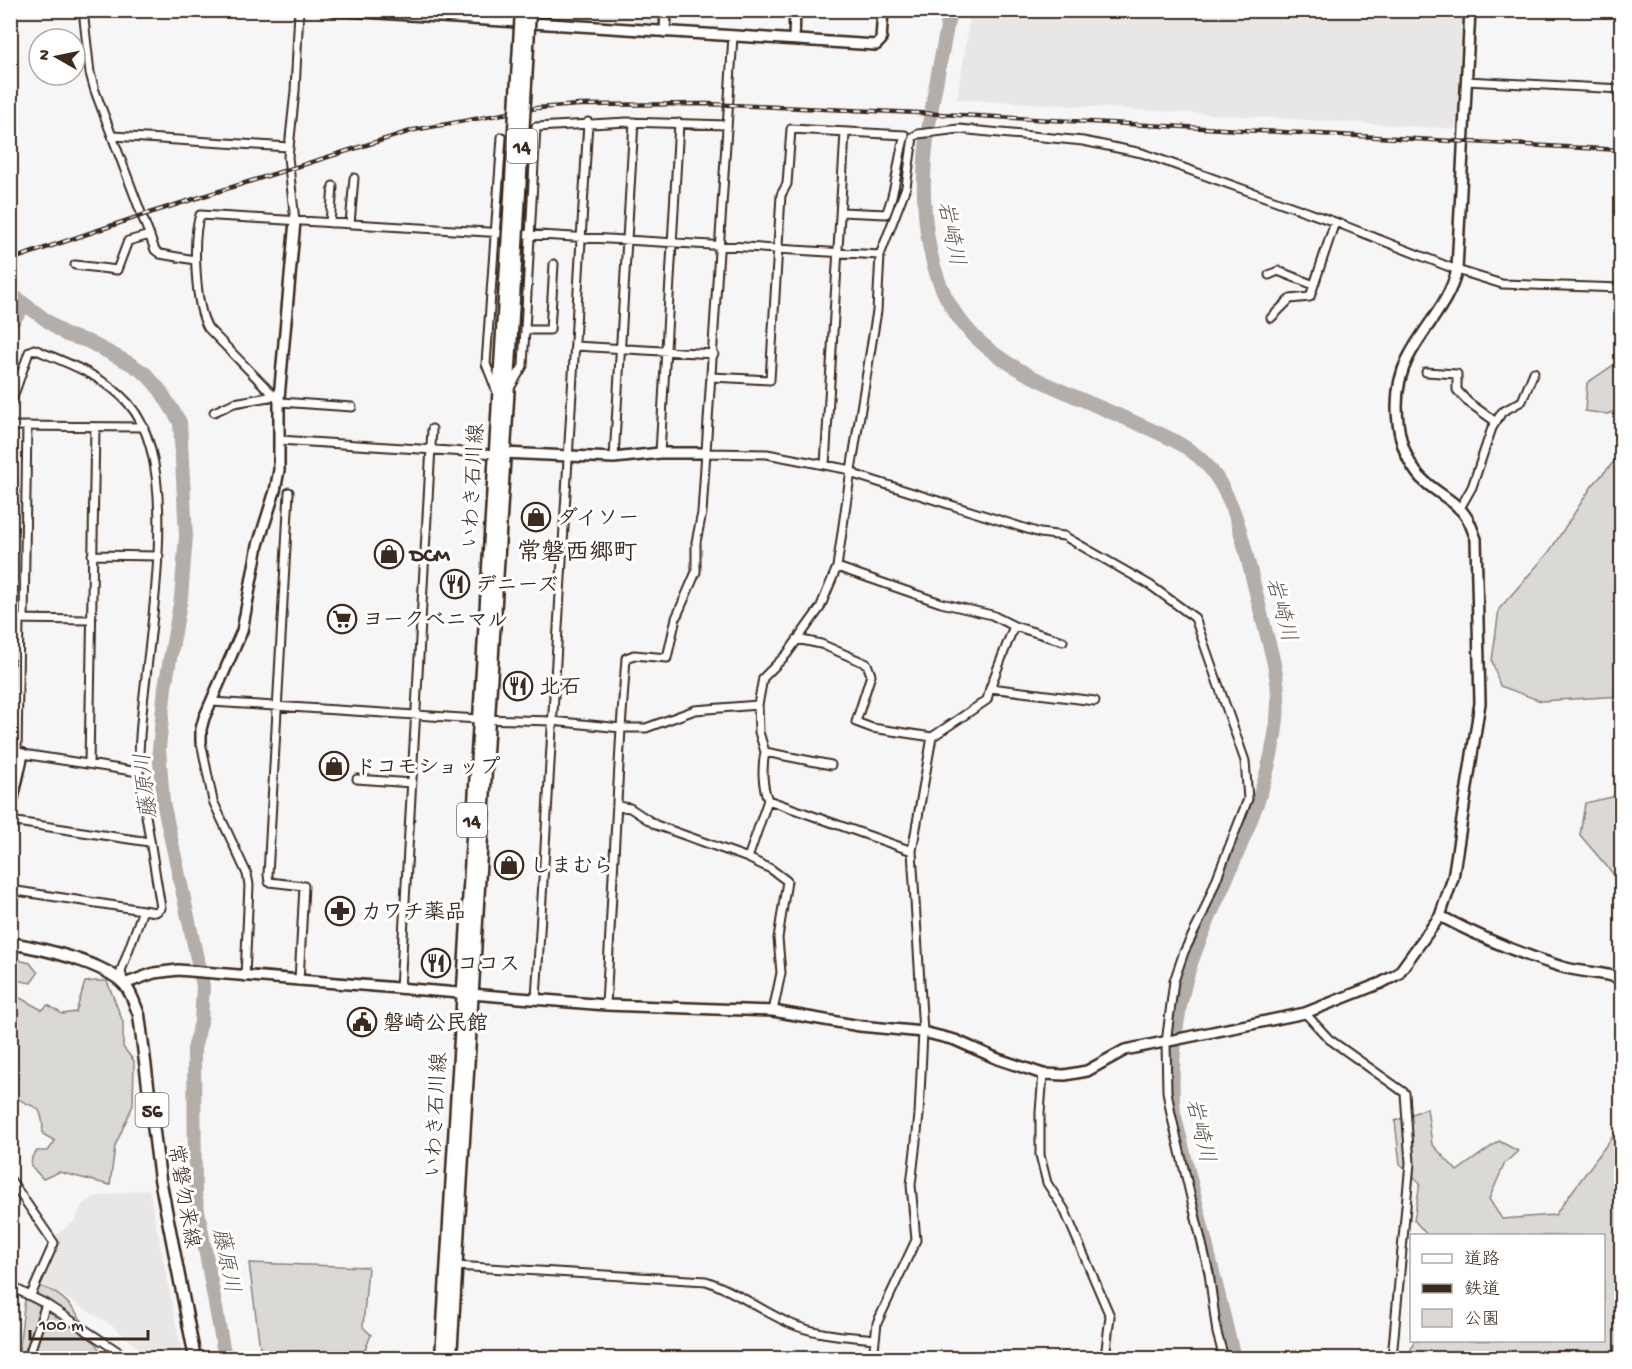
<svg xmlns="http://www.w3.org/2000/svg" width="1632" height="1369" font-family="'Gochi Hand','Klee One',sans-serif">
  <style>
    .built { fill: #e9e7e6 }
    .green { fill: #dbd9d6; stroke: #8b827a; stroke-width: 1.5 }
    .lines { fill: none; stroke-linecap: round; stroke-linejoin: round }
    .river { stroke: #b4aeaa; stroke-width: 14 }
    .street-casing { stroke: #3b2a1e; stroke-width: 11 }
    .secondary-casing { stroke: #3b2a1e; stroke-width: 14 }
    .primary-casing { stroke: #3b2a1e; stroke-width: 15 }
    .street { stroke: #fff; stroke-width: 7 }
    .secondary { stroke: #fff; stroke-width: 9 }
    .primary { stroke: #fff; stroke-width: 10 }
    .rail-casing { stroke: #3b2a1e; stroke-width: 4.5 }
    .rail { stroke: #fff; stroke-width: 2; stroke-dasharray: 7; stroke-linecap: butt }
    .primary-bridge-casing { stroke: #3b2a1e; stroke-width: 15; stroke-linecap: butt }
    .primary-bridge { stroke: #fff; stroke-width: 10 }
    .labels { text-anchor: middle; stroke-width: 6; stroke-linejoin: round; paint-order: stroke }
    .shield { fill: #fff; stroke: #766a62; stroke-width: 1.5 }
    .shield-label { font-size: 20px; font-weight: bold; fill: #3b2a1e }
    .street-label { font-size: 21px; fill: #3b2a1e; stroke: #fff }
    .poi-label { font-size: 21px; font-weight: bold; fill: #3b2a1e; stroke: #fff; text-anchor: start }
    .water-label { font-size: 22px; font-style: italic; fill: #65584f; stroke: #fff }
    .quarter-label { font-size: 24px; font-weight: bold; fill: #3b2a1e; stroke: #fff }
  </style>
  <rect width="100%" height="100%" fill="#f7f6f6"/>
  <filter id="ink" filterUnits="userSpaceOnUse"><feTurbulence type="fractalNoise" baseFrequency=".0167" numOctaves="2"/><feDisplacementMap in="SourceGraphic" scale="12" xChannelSelector="R" yChannelSelector="G"/><feConvolveMatrix kernelMatrix="1 2 1 2 8 2 1 2 1" color-interpolation-filters="sRGB"/></filter>
  <g filter="url(#ink)">
    <!-- built -->
    <path class="built" d="M474,11H658V22Z
      M971,11H1465L1458,129L957,99Z
      M149,1189L183,1358H151L111,1325L41,1283L57,1248L51,1239L76,1220L81,1206L94,1197Z"/>
    <!-- green -->
    <path class="green" d="M1621,360V408L1608,414L1585,411L1587,383Z
      M1621,454V696L1541,701L1500,686L1492,661L1499,609L1549,552L1592,486Z
      M1621,795H1622L1621,883L1580,835L1585,803Z
      M10,958L30,963L38,973L31,983L11,979Z
      M95,981H107L123,1022V1047L134,1061L133,1105L115,1146L110,1185L59,1172L43,1179L31,1166L32,1157L37,1151H48L55,1141L43,1134C43,1098 33,1112 11,1094V993L42,1010L48,1005L62,1014L76,1012L85,982Z
      M1427,1108L1432,1144L1457,1171L1499,1141L1518,1151L1505,1163L1489,1199L1502,1219L1555,1215L1621,1125V1358H1408L1414,1341L1604,1340V1236L1427,1235L1414,1220L1420,1183L1400,1164L1395,1121Z
      M249,1263L368,1267L363,1327L371,1335L364,1352L297,1357L265,1353L260,1348Z
      M34,1285C71,1291 86,1328 104,1358H18L26,1290Z"/>
    <g class="lines">
      <!-- river -->
      <path class="river" d="M950,10C940,70 922,136 924,196C929,350 1014,369 1134,422C1160,434 1186,443 1206,464C1221,480 1233,506 1239,527C1248,558 1255,590 1263,621C1270,649 1279,674 1278,703C1276,785 1227,872 1197,947C1178,993 1169,1064 1174,1113L1234,1358
        M10,293L66,335L87,341L131,364L146,374L160,390L180,422L186,536L181,598L165,687L159,749L163,802L203,986L201,1022L194,1049L195,1194L225,1358
        M10,325L24,306"/>
      <!-- street casing -->
      <g class="street-casing">
        <path id="street" d="M83,10L90,73L95,91L155,250L160,254L195,260
          M1466,81L1622,89
          M113,136L289,147
          M295,221L288,157L295,91L299,10
          M330,223L333,186
          M350,224L354,178
          M75,265L117,270L128,241L150,235
          M1269,275L1278,271L1314,285
          M1271,318L1290,299L1310,297L1335,222
          M525,330H550L554,264
          M575,346L714,354
          M1426,372L1457,374V390L1468,402L1496,422
          M712,377L770,380L781,195L787,184L791,129L905,135C897,162 897,189 886,214L841,212
          M510,388L523,366L536,127L627,122L727,125
          M497,392L486,364L502,137
          M10,406L29,352L34,349C67,363 103,375 128,403C192,474 136,679 139,772
          M352,407L280,402L208,328C195,306 192,238 200,215L880,255
          M214,412L234,403L275,396
          M10,426L144,427
          M279,440L497,454
          M660,453L679,123
          M706,453L767,454L851,470L877,311L880,255L906,187L913,137L918,134L959,129L1083,141L1142,153L1335,222L1457,270L1502,284L1622,288
          M614,458L634,122
          M825,465L845,133
          M289,492L268,875L269,882L304,886L299,981
          M1459,510L1472,487L1492,428L1502,412L1522,401L1534,372
          M92,555L159,556
          M837,567L941,603L992,615L1014,626L1063,641
          M10,619L91,620
          M24,619L27,426
          M1014,626L990,688L1095,701
          M797,639L821,644L867,664L871,675L856,722L872,728L932,737
          M212,702L478,719L552,721L621,728L626,658L634,655L667,658L676,618L696,572V542L702,513L733,36
          M201,742L213,801L247,874L249,885L245,977
          M17,753L19,619
          M89,764L95,427
          M831,765L765,752L759,732L758,705L763,678L787,654L820,608L837,567L851,470L856,475L1040,533L1064,536L1150,585L1195,618L1245,761L1248,799L1202,916L1184,952L1174,981L1166,1043L1167,1091L1171,1114L1209,1273L1217,1333L1224,1358
          M357,779L412,783
          M768,800L912,851
          M617,806L630,808L656,825L748,858L768,800C762,786 762,767 765,752
          M10,821L149,842
          M748,858L771,869L787,881L778,938L781,973L773,1011
          M10,890L156,912L161,908L139,772L23,754
          M124,984L121,971L143,910
          M400,989L432,429
          M536,999L588,122
          M606,1005L621,728H646L695,710L758,705
          M1305,1013L1329,1039L1405,1093L1410,1163L1392,1358
          M1043,1074L1040,1112V1155L1047,1183L1064,1209L1110,1316L1105,1358
          M10,1179L54,1243L31,1295
          M455,1266L706,1281C736,1291 760,1310 789,1323C816,1335 845,1336 875,1339
          M10,1286L46,1304L128,1358
          M28,1358L46,1304
          M873,1358L877,1323L916,1240L911,1185L919,1115L923,1032L912,851L932,737L987,700L990,688"/>
      </g>
      <!-- secondary casing -->
      <g class="secondary-casing">
        <path id="secondary" d="M332,10L876,45L881,40L883,10
          M665,32L666,10
          M794,39L795,10
          M503,453L614,458L660,453H706
          M201,742V729L204,718L242,631L258,545L275,491L279,470V398L295,221
          M10,752L23,754L10,812
          M1440,916C1478,936 1517,953 1559,966C1579,973 1601,971 1622,979
          M124,984L154,973L178,970L606,1005L773,1011L860,1026L923,1032L955,1040L998,1059L1043,1074L1065,1075L1087,1071L1125,1050L1305,1013L1381,983L1398,974L1440,916L1453,878L1480,703L1476,539C1473,532 1471,524 1467,518C1456,499 1428,490 1416,472C1394,441 1391,391 1408,358C1423,328 1449,304 1457,270L1470,10"/>
      </g>
      <!-- primary casing -->
      <g class="primary-casing">
        <path id="primary" d="M10,943C40,948 106,963 125,985C132,994 135,1005 139,1015L160,1179L195,1358
          M441,1358L505,282
          M451,1358L515,282"/>
      </g>
      <!-- street -->
      <use href="#street" class="street"/>
      <!-- secondary -->
      <use href="#secondary" class="secondary"/>
      <!-- primary -->
      <use href="#primary" class="primary"/>
      <!-- rail casing -->
      <g class="rail-casing">
        <path id="rail" d="M10,260L143,215L414,130L537,108L579,105L707,104L920,113L1622,150"/>
      </g>
      <!-- rail -->
      <use href="#rail" class="rail"/>
      <!-- primary-bridge casing -->
      <g class="primary-bridge-casing">
        <path id="primary-bridge" d="M505,282L521,10
          M515,282L530,10"/>
      </g>
      <!-- primary-bridge -->
      <use href="#primary-bridge" class="primary-bridge"/>
    </g>
  </g>
  <!-- icons -->
  <defs>
    <g id="shop-ring" transform="scale(1.5)"><circle r="9.5" fill="#fff" stroke="#3b2a1e" stroke-width="1.5"/><path d="M-5-2.5h2.3a2.7 3.5 0 0 1 5.4 0H5L5.5 6h-11ZM-1.5-2.5h3a1.5 2.3 0 0 0-3 0Z" fill="#3b2a1e"/></g>
    <g id="restaurant-ring" transform="scale(1.5)"><circle r="9.5" fill="#fff" stroke="#3b2a1e" stroke-width="1.5"/><path d="M-5-6h1v4h1v-4h1v4h1v-4h1v5L-1.5 .5V6h-2V.5L-5-1ZM5-6V6H3V1.5H1.5Q1.5-4 5-6Z" fill="#3b2a1e"/></g>
    <g id="supermarket-ring" transform="scale(1.5)"><circle r="9.5" fill="#fff" stroke="#3b2a1e" stroke-width="1.5"/><path d="M-6-5.5h2.5l.6 2H6L4.5 2H-2.5L-4.4-4H-6ZM-1.5 3.2a1.3 1.3 0 1 0 .1 0ZM3 3.2a1.3 1.3 0 1 0 .1 0Z" fill="#3b2a1e"/></g>
    <g id="pharmacy-ring" transform="scale(1.5)"><circle r="9.5" fill="#fff" stroke="#3b2a1e" stroke-width="1.5"/><path d="M-2-6h4v4h4v4h-4v4h-4v-4h-4v-4h4Z" fill="#3b2a1e"/></g>
    <g id="civic-ring" transform="scale(1.5)"><circle r="9.5" fill="#fff" stroke="#3b2a1e" stroke-width="1.5"/><path d="M-.6-6.5H3V-4.5H.6V-3L4-1V1h2V6H-6V1h2V-1L-.6-3ZM-1.2 2.5V6h2.4V2.5Z" fill="#3b2a1e"/></g>
  </defs>
  <g fill-rule="evenodd">
    <use href="#shop-ring" x="536" y="517"/>
    <use href="#shop-ring" x="389" y="554"/>
    <use href="#restaurant-ring" x="455" y="584"/>
    <use href="#supermarket-ring" x="342" y="619"/>
    <use href="#restaurant-ring" x="518" y="686"/>
    <use href="#shop-ring" x="334" y="766"/>
    <use href="#shop-ring" x="509" y="865"/>
    <use href="#pharmacy-ring" x="340" y="911"/>
    <use href="#restaurant-ring" x="436" y="963"/>
    <use href="#civic-ring" x="362" y="1022"/>
  </g>
  <g class="labels">
    <!-- shield labels -->
    <g class="shield">
      <rect x="507" y="129" width="30" height="34" rx="4.5"/>
      <rect x="457" y="803" width="30" height="34" rx="4.5"/>
      <rect x="135.5" y="1093" width="33" height="34" rx="4.5"/>
    </g>
    <g class="shield-label">
      <text x="522" y="153">14</text>
      <text x="472" y="827">14</text>
      <text x="152" y="1117">56</text>
    </g>
    <!-- street labels -->
    <g class="street-label">
      <text transform="translate(472 486) rotate(-87)" y="7">いわき石川線</text>
      <text transform="translate(435 1115) rotate(-87)" y="7">いわき石川線</text>
      <text transform="translate(185 1196) rotate(80)" y="7">常磐勿来線</text>
    </g>
    <!-- poi labels -->
    <g class="poi-label">
      <text x="557" y="524">ダイソー</text>
      <text x="410" y="561">DCM</text>
      <text x="476" y="591">デニーズ</text>
      <text x="363" y="626">ヨークベニマル</text>
      <text x="539" y="693">北石</text>
      <text x="355" y="773">ドコモショップ</text>
      <text x="530" y="872">しまむら</text>
      <text x="361" y="918">カワチ薬品</text>
      <text x="457" y="970">ココス</text>
      <text x="383" y="1029">磐崎公民館</text>
    </g>
    <!-- water labels -->
    <g class="water-label">
      <text transform="translate(953 233) rotate(79)" y="8">岩崎川</text>
      <text transform="translate(1283 609) rotate(75)" y="8">岩崎川</text>
      <text transform="translate(144 786) rotate(-96)" y="8">藤原川</text>
      <text transform="translate(1202 1130) rotate(77)" y="8">岩崎川</text>
      <text transform="translate(228 1260) rotate(79)" y="8">藤原川</text>
    </g>
    <!-- quarter labels -->
    <g class="quarter-label">
      <text x="577" y="559">常磐西郷町</text>
    </g>
  </g>
  <!-- margin -->
  <rect width="1632" height="1369" fill="none" stroke="#fff" stroke-width="36"/>
  <rect x="18" y="18" width="1596" height="1333" fill="none" stroke="#3b2a1e" stroke-width="2" filter="url(#ink)"/>
  <!-- legend -->
  <rect x="1410" y="1234" width="195" height="108" fill="#ffffff" stroke="#b1aaa5" stroke-width="1.5"/>
  <rect x="1422" y="1254" width="30" height="9" fill="#ffffff" stroke="#b1aaa5" stroke-width="1.5"/>
  <text x="1464" y="1264" font-size="18" fill="#3b2a1e">道路</text>
  <rect x="1422" y="1284" width="30" height="9" fill="#3b2a1e" stroke="#b1aaa5" stroke-width="1.5"/>
  <text x="1464" y="1294" font-size="18" fill="#3b2a1e">鉄道</text>
  <rect x="1422" y="1309" width="30" height="18" fill="#dbd9d6" stroke="#b1aaa5" stroke-width="1.5"/>
  <text x="1464" y="1324" font-size="18" fill="#3b2a1e">公園</text>
  <!-- north arrow -->
  <g transform="translate(57 57) rotate(279)"><circle r="28" fill="#ffffff" stroke="#b1aaa5" stroke-width="1.5"/>
  <path d="M0-4.5L10 22L0 15L-10 22Z" fill="#3b2a1e"/>
  <text y="-9" font-size="16" font-weight="bold" text-anchor="middle" fill="#3b2a1e">N</text>
  </g>
  <!-- scale -->
  <path d="M30 1330v9h118v-9" fill="none" stroke="#3b2a1e" stroke-width="3"/>
  <text x="39" y="1330" font-size="18" fill="#3b2a1e" stroke="#ffffff" stroke-width="4.5" paint-order="stroke">100 m</text>
</svg>
